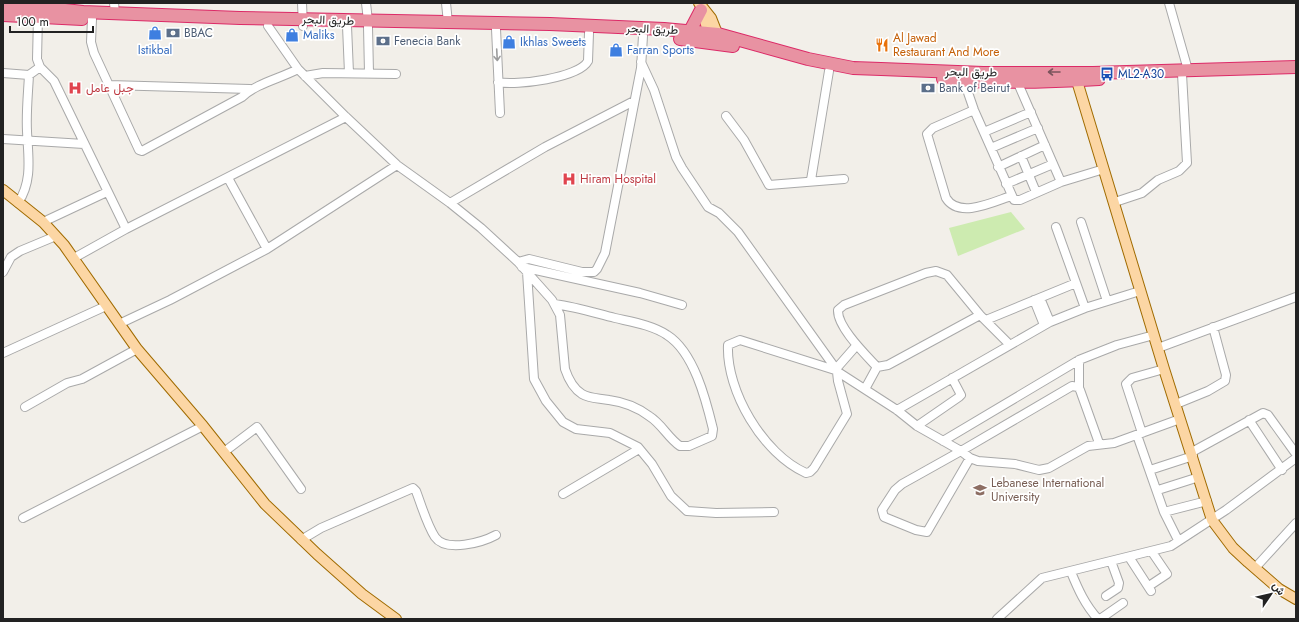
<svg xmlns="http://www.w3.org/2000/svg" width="1299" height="622" font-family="Jost,Vazirmatn,sans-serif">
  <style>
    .grass { fill: #cdebb0 }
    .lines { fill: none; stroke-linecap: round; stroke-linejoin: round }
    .minor-casing { stroke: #a9a9a9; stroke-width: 10 }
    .major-casing { stroke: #a06b00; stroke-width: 12 }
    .highway-casing { stroke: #dc2a67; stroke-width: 14 }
    .minor { stroke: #fff; stroke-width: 8 }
    .major { stroke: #fcd6a4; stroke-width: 10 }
    .highway { stroke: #e892a2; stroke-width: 12 }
    .oneway { stroke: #9c9c9c }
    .oneway2 { stroke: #7b545c }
    .labels { text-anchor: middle; stroke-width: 3.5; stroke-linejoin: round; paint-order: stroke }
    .street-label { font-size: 12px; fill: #222; stroke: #fff }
    .service-label { font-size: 12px; fill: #4e5e75; stroke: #fff; text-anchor: start }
    .shop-label { font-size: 12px; fill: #366cbe; stroke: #fff; text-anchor: start }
    .food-label { font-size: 12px; fill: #c56008; stroke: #fff; text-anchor: start }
    .transit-label { font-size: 12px; fill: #164399; stroke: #fff; text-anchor: start }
    .health-label { font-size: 12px; fill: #be3a42; stroke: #fff; text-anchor: start }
    .education-label { font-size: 12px; fill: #785e54; stroke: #fff; text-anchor: start }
  </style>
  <rect width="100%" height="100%" fill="#f2efe9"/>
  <!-- grass -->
  <path class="grass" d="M1011,212L1025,229L958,256L949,228Z"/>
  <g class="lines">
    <!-- minor casing -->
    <g class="minor-casing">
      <path id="minor" d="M114,3L115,13
        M302,3L303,26
        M366,3L368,21
        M446,3L448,23
        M1169,3L1188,70
        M38,17L37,59L40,67L54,81L126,229
        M92,19L91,42L94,53L139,150L142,151L242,97C257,83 279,79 298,69
        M268,26L298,69L346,117L397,165L450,203L481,228L518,262L552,300L560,315L565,369C568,378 574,389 582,394C590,399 600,398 609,400C624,402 637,407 649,416C662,424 668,438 680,446H689L712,436L713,429C706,400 694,352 667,335C652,325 632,322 615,318C595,313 576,307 555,304
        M347,26L349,73
        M368,27L369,73
        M496,29L500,113
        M641,62L654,90L676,157L682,168L708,207L719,213L738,232L836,369
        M3,73L29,75L40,67
        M305,76L323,73L396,74
        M964,81L974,110L1014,200H1020L1061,182L1104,169
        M1017,81L1061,182
        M498,82C516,86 579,78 588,61L589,33
        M109,85L250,89
        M974,110L933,128L927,134L946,198C959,219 993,202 1011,196
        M726,116L744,140L769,185L844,179
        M984,132L1031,112
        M3,139L84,144
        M991,148L1038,128
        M1021,156L1036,192
        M998,167L1045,145
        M228,178L267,249
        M811,180L829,71
        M1006,184L1053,164
        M1115,202L1142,193L1158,180L1179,171L1187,163L1182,74
        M18,203C33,181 28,156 27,131C26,113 28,94 29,75
        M450,203L545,147L634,101
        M43,222L107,192
        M1081,222L1107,301
        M1056,227L1085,308
        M74,258L126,229L346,117
        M518,262L529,259L582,272H594L597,269L605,253L641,68L643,36
        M522,267L640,293L682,305
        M3,272L11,257L20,251L56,236
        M527,272L534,379L546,401L563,422L576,429L610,433L638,447L652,464L671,496L687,511L716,513L774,512
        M1040,298L1050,322
        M1034,300L1044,325
        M986,320L1076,283
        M119,324L170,300L267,249L397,165
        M1158,348L1296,297
        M3,353L106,306
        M877,367C866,355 837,327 838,310L844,305L926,273L936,271L947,275L980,315L1009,344
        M877,367L888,365L980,315
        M835,370L856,346
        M837,372L838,381L847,414L814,468L810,472L806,473C763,454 726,391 728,345L740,340L835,370L897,410L917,426L961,451L970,458L978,461L1015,464L1039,470L1049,468L1088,446L1114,443L1180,419
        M1079,388V360
        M865,389L877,367
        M1176,404L1208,391L1225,381L1226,375L1213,327
        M25,407L67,383L82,379L137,349
        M897,410L1050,322L1085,308L1140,291
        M1249,420L1282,470
        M917,426L959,397L961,395L952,378
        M1142,433L1126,384L1132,378L1164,369
        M1137,435L1164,512L1178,540
        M943,441L1079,360L1117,345L1154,335
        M224,452L257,427L301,489
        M1192,452L1263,413L1268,415L1296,454
        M970,458L927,532L916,530L884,517L882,510L895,490L902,484L961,451L1072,386L1078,387L1080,390L1099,443
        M1150,470L1193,456
        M1158,490L1199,477
        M563,494L639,449
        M1164,512L1207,501
        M23,518L203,426
        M301,540L321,528L413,488L416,491C421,504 427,525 435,537C446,553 483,542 496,535
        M1152,552L1167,574L1152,584
        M1129,557L1151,591
        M1255,568L1296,523
        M1071,572C1078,589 1085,605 1098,619
        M1106,596L1118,588L1119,583L1111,561
        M997,619L1042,578L1171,546L1226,510L1296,458
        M1100,619L1123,603"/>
    </g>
    <!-- major casing -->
    <g class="major-casing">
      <path id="major" d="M699,3L711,18L720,41
        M701,6L710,39
        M1076,74L1077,81L1164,369L1212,520L1233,548L1248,562L1279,589L1296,599
        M3,190L43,222L64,245L137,349L203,426L265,504L317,554L362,594L396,619"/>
    </g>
    <!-- highway casing -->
    <g class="highway-casing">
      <path id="highway" d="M3,6L37,7L83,12L240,18L550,24L664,29L718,34L808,59L853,68L881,69L983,73H1093L1296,67
        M3,15L82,19
        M690,31L701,10
        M680,39L733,46
        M943,79C994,84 1048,82 1099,79"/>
    </g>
    <!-- minor -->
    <use href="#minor" class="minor"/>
    <!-- major -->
    <use href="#major" class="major"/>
    <!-- highway -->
    <use href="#highway" class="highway"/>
  </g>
  <!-- one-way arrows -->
  <defs><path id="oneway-shaft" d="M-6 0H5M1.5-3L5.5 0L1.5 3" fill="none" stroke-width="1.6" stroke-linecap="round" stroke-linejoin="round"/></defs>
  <use class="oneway" href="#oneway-shaft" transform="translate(497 55) rotate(87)"/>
  <use class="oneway2" href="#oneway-shaft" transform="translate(1054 72) rotate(-180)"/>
  <!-- icons -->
  <defs>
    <g id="shop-bare" transform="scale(1.08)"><path d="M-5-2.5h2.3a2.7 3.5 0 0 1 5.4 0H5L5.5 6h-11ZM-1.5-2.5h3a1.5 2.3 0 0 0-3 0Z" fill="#3f7fe0" stroke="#fff" stroke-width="2.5" paint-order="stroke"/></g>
    <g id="bank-bare" transform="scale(1.08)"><path d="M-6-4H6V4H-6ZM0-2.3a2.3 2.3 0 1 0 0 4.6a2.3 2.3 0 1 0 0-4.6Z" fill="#5c6f8a" stroke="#fff" stroke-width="2.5" paint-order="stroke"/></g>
    <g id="restaurant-bare" transform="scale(1.08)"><path d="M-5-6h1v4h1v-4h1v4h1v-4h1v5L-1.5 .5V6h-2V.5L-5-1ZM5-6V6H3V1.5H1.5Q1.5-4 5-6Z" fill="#e8710a" stroke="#fff" stroke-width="2.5" paint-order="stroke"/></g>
    <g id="bus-bare" transform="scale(1.08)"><path d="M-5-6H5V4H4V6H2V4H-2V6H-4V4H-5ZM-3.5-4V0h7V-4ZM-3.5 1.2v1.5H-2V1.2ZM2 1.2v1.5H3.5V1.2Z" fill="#1a4fb4" stroke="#fff" stroke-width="2.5" paint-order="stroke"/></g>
    <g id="hospital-bare" transform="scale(1.08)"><path d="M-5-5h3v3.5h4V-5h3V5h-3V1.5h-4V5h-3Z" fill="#e0444e" stroke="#fff" stroke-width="2.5" paint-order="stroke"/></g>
    <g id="university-bare" transform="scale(1.08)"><path d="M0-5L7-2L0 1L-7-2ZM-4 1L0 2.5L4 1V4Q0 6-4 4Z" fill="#8d6e63" stroke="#fff" stroke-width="2.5" paint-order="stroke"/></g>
  </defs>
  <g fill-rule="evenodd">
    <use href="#shop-bare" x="155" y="33"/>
    <use href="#bank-bare" x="173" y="33"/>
    <use href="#shop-bare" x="292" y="35"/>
    <use href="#bank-bare" x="383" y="41"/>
    <use href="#shop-bare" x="509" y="42"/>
    <use href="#restaurant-bare" x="882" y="45"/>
    <use href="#shop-bare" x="616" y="50"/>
    <use href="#bus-bare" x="1107" y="74"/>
    <use href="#hospital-bare" x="75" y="88"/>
    <use href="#bank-bare" x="928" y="88"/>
    <use href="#hospital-bare" x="569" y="179"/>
    <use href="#university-bare" x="980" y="490"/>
  </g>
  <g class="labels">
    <!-- street labels -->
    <g class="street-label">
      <text transform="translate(328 20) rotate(2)" y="4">طريق البحر</text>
      <text transform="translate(652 29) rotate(2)" y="4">طريق البحر</text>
      <text transform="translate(971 72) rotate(1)" y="4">طريق البحر</text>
    </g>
    <!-- service labels -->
    <g class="service-label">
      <text x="184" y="37">BBAC</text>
      <text x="394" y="45">Fenecia Bank</text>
      <text x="939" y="92">Bank of Beirut</text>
    </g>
    <!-- shop labels -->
    <g class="shop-label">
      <text x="303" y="39">Maliks</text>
      <text x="520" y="46">Ikhlas Sweets</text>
      <text x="155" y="54" text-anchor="middle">Istikbal</text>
      <text x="627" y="54">Farran Sports</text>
    </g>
    <!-- food labels -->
    <g class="food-label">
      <text x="893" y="42">Al Jawad<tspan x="893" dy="14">Restaurant And More</tspan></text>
    </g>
    <!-- transit labels -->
    <g class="transit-label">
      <text x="1118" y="78">ML2-A30</text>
    </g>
    <!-- health labels -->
    <g class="health-label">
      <text x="86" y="92">جبل عامل</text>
      <text x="580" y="183">Hiram Hospital</text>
    </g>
    <!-- education labels -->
    <g class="education-label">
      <text x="991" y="487">Lebanese International<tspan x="991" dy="14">University</tspan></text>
    </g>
  </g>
  <!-- border -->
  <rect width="1299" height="622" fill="none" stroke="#222222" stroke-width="8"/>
  <!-- north arrow -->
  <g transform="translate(1271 594) rotate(55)" stroke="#ffffff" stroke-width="3" paint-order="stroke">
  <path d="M0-3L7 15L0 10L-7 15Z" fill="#222222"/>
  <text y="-6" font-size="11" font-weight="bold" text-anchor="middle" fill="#222222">ش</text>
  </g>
  <!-- scale -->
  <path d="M10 26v6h83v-6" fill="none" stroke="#222222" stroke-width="2"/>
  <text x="16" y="26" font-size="12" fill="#222222" stroke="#ffffff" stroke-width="3" paint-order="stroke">100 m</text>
</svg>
